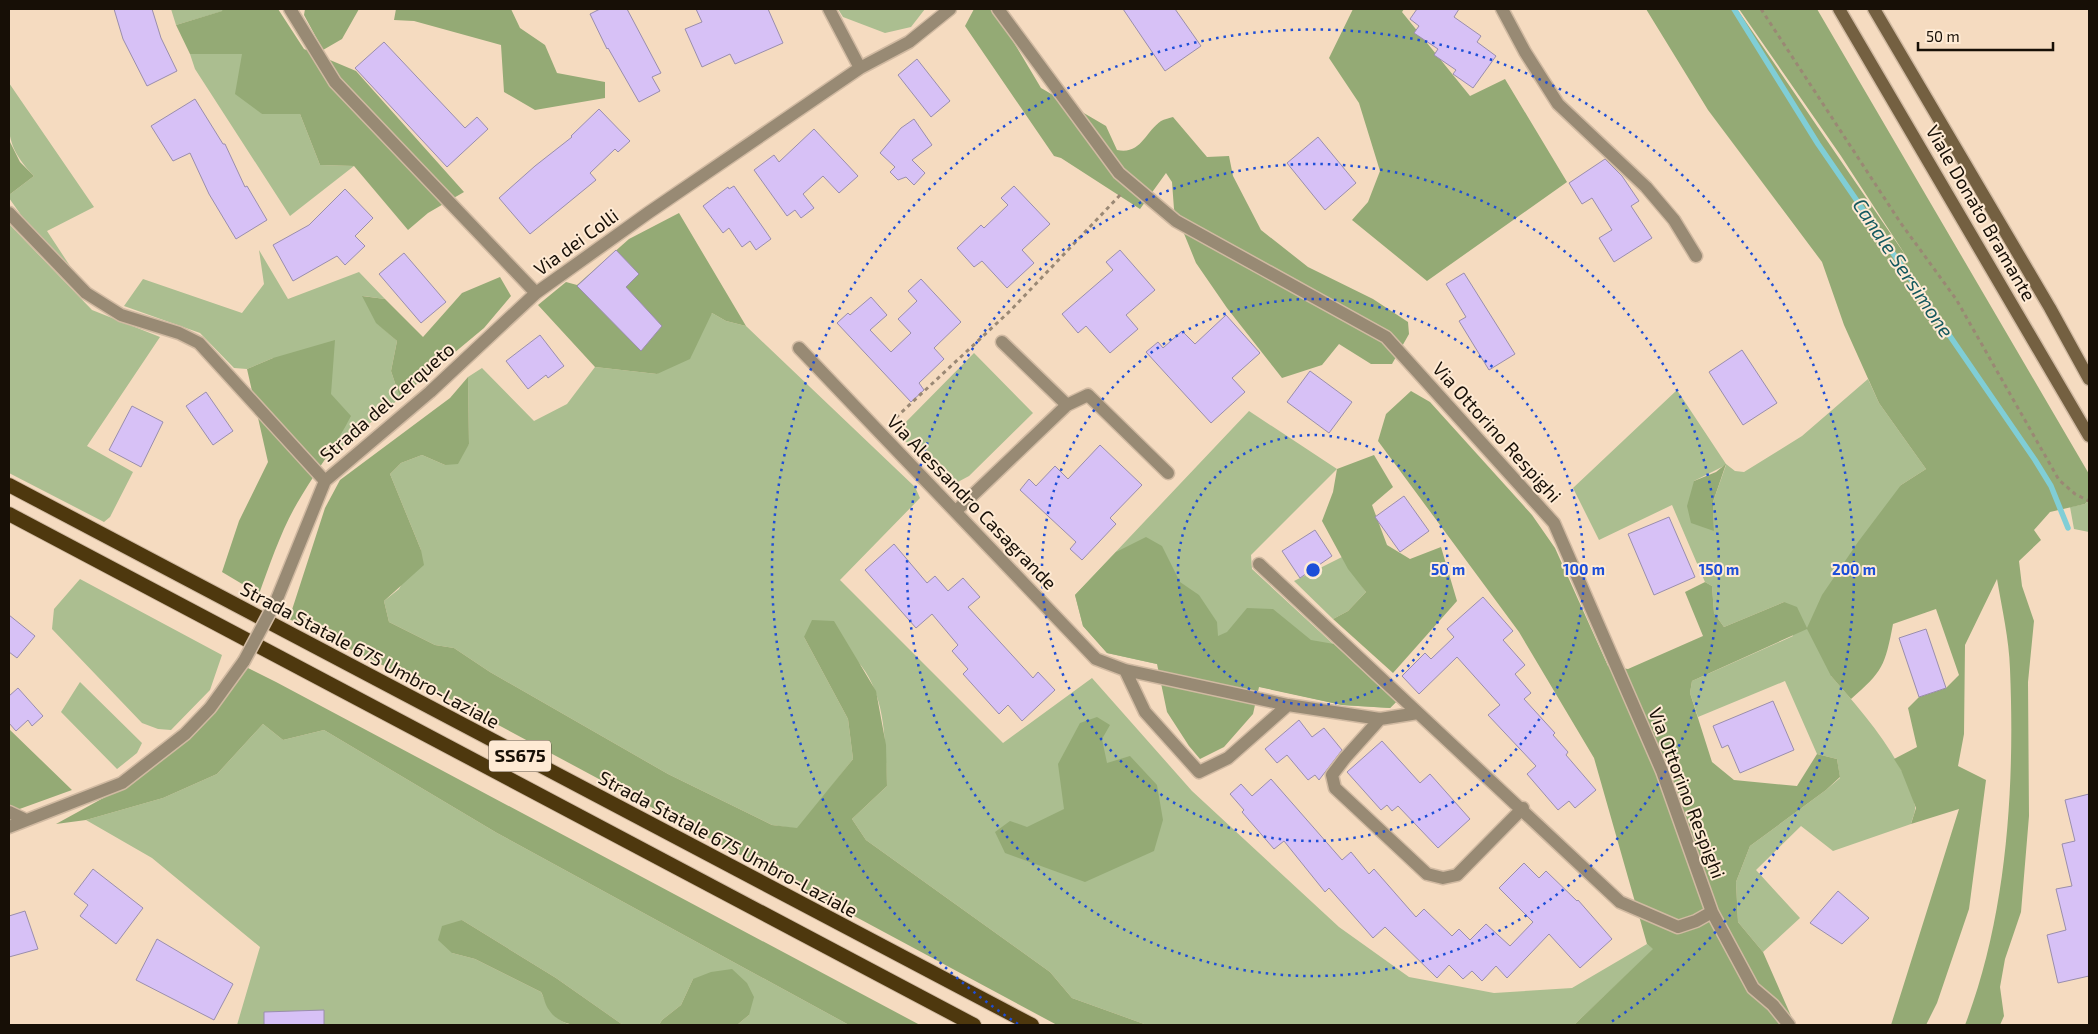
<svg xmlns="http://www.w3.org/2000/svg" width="2098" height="1034" font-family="'Exo 2',sans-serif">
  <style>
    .green { fill: #abbe90; fill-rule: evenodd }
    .forest { fill: #94aa75 }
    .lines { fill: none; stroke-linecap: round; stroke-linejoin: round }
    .stream { stroke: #80ced6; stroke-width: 5.5 }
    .building { fill: #d7c1f6; stroke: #9a8eac }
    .minor-casing { stroke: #d1baa2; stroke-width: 15 }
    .secondary-casing { stroke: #d1baa2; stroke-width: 15 }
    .trunk-casing { stroke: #d1baa2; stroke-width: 16 }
    .path { stroke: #9a8874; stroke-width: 3; stroke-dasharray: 4 4; stroke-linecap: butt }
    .minor { stroke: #988a74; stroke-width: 12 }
    .secondary { stroke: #746041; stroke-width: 12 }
    .trunk { stroke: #4e380e; stroke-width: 14 }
    .minor-bridge-casing { stroke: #d1baa2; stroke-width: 15; stroke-linecap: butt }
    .minor-bridge { stroke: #988a74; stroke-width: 12 }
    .ring { fill: none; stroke: #1d4ed8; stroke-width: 2.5; stroke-dasharray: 2.5 5 }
    .labels { text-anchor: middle; stroke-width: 4; stroke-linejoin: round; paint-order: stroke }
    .shield { fill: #feead4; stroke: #5c5144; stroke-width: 1 }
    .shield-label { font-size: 18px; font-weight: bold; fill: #170f06 }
    .street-label { font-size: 19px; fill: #170f06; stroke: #feead4 }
    .water-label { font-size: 20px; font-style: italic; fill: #16595f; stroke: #feead4 }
    .centre { fill: #1d4ed8; stroke: #feead4; stroke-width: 2.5 }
    .ring-label { font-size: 15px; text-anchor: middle; font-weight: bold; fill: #1d4ed8; stroke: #feead4; stroke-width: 4; stroke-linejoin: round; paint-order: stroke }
  </style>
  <rect width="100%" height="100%" fill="#f5dbc0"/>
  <!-- green -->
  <path class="green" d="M171,9H223V11L176,25Z
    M838,9H925L911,27L885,33L843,17Z
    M190,54H242L262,114H300L320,165L354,166L290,216L195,69Z
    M9,83L94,207L47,231L70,266L36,236L9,198V195L34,176C2,143 9,126 9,83Z
    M9,224L92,310L160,337L87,446L133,472L110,517L104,522L9,473Z
    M259,250L288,299L359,272L385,299L363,296L377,323L397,341L391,371L400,398L325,461L338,443L273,358L247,369L234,368L200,333L124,306L143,279L242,313L264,284Z
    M712,313L726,321L746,326L915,487L920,498L840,580L1003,743L1092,678L1192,791L1339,927L1409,977L1494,993L1572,988L1647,944L1654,949L1574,1025H1147L1072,998L1050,972L866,840L852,819L887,786C885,745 887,693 857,661C850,654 815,641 804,637L848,719L853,759L798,829L772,825L668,774L490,672L454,648L435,645L389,622L384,601L399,589L421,550L390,474L401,463L422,455L445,465L469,444L468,377L482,368L534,421L567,404L595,367L657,374Z
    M974,353L1033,413L969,476L956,483L895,433Z
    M1868,379L1879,403L1926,469L1901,485L1831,676C1861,710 1905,760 1915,806C1916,811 1912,819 1911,824L1833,851L1801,826L1756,870L1800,918L1763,952L1738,922L1736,882L1750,846L1826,790L1840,778L1837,759L1817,754L1785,681L1698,717L1690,693L1692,681L1793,636L1784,602L1724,627L1714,613L1712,586L1705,582L1672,505L1599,540L1573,488L1677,390L1726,464L1735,471L1744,472L1802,436ZM1726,465L1713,502L1714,531L1694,481Z
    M1249,411L1337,469L1251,555L1252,569L1396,702L1390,708L1342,705L1107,653L1083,626L1075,595Z
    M2089,499V532L2074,529L2070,507L2085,504Z
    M1342,557L1366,592L1348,611L1333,619L1294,581Z
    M80,579L222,655L210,690L171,730L158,729L142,723L52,629L54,609Z
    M80,682L142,743L137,753L117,769L61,712Z
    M263,724L283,740L324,730L497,833L849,1025H737L749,1015L693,979L681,1005L662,1020L659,1025H623L556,978L462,920L452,953L475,959L541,992C548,1007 553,1020 571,1025H237L260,947L152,858L86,820L163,798L217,774Z"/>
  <!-- forest -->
  <path class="forest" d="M223,9H278L304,49L356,71L464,192L428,213L408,230L354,166L320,165L300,114H262L235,94L242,54H190L176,25L222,11Z
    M305,9H359L342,39L323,50L304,15Z
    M396,9H511L520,28L545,45L557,73L605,82V98L535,110L504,92L501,45L414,21L394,20Z
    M974,9H1005L1010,36L1041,88L1106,126L1117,150C1141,155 1145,132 1161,121C1164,119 1170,118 1173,117L1207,157L1229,156L1233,176L1261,230L1308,267L1373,299L1408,322L1409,334L1392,364H1371L1339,344L1322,365L1282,378L1227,308L1196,263L1174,209L1172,182L1166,173L1140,209L1061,158L1054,156L965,26Z
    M1353,9H1404L1402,12L1470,96L1505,79L1567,182L1427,281L1352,220L1368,202L1380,171L1359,103L1329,58Z
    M1646,9H1737L1908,259L1841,156L1739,9H1817L2089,474V499L2085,504L2050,512L2034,530L2041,540L2019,561L2022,586L2034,621L2028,682L2029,816L2021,912L2005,959L2000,987L2004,1016L2000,1025H1965C2007,916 2015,786 2010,669C2009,639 2002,609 1997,579L1965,645L1964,734L1958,766L1986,780L1969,909L1937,1003L1926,1025H1891L1959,809L1911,824L1916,808L1901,770L1894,759L1917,747L1908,708L1919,697L1946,688L1959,675L1936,609L1893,624C1885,666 1883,671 1851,699L1831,676L1807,629L1692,681L1690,693L1712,762L1734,780L1797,786L1817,754L1837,759L1840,777L1826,790L1750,846L1736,882L1738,922L1763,952L1795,1025H1574L1653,949L1647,944L1594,758L1519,632L1378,441L1386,414L1411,391L1430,402L1532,515L1555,548L1608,666L1628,669L1703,636L1685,592L1705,582L1712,586L1714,613L1724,627L1784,602L1797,607L1807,628L1822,595L1858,542L1901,485L1926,469L1879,403L1844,325L1822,262L1708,110Z
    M9,140L20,162L34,176L9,195Z
    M679,213L746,326L726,321L712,313L690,359L657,374L595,367L538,305L566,282L577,285L629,239Z
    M500,277L511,296L484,328L400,398L391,371L397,341L376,323L362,296L385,299L423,337L462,293Z
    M335,340L331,394L351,416C337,444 318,468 302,495C283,525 271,561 259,594L222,572L239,521L268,462L247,369L273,358Z
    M468,377L469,444L458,464L445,465L422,455L401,463L390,474L421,550L424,565L384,601L389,622L435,645L454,648L490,672L668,774L772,825L797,828L853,759L848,719L804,637L812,620L834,621L876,691L886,745L887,786L852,819L866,840L1050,972L1072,998L1147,1025H1057L435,691L289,619L325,508L340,480L450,398Z
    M1374,455L1393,487L1372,505L1387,545L1410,559L1441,547L1457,601L1393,673L1333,619L1348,611L1366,592L1348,569L1322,521L1333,492L1337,469Z
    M1726,464L1713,502L1714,531L1691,523L1687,506L1694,481L1716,472Z
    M1146,537L1162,546L1180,582L1199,595L1217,622L1218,636L1227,632L1247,608L1273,609L1311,640L1334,644L1396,702L1390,708L1342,705L1259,687L1253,714L1224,747L1200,759L1189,746L1167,712L1157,664L1107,653L1083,626L1075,595L1116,552Z
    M246,667L276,682L920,1025H849L497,833L324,730L283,740L263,724L217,774L163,798L86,820L56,824L136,780L202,723Z
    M1097,717L1110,725L1102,739L1107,763L1130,756L1157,785L1163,820L1154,851L1085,882L1005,853L995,832L1010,821L1027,827L1064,809L1058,764L1080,723Z
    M9,729L72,790L14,811L9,808Z
    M462,920L556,978L623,1025C600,1025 564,1033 549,1010C545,1005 544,997 541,992L475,959L452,953L438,940L442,926Z
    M732,969L747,983L754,997L749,1015L737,1025H659L662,1020L681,1005L693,979L711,972Z"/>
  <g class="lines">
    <!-- stream -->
    <path class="stream" d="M1734,9L1818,144L2035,460L2051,486L2068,528"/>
  </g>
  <!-- building -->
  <path class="building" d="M114,9H152L161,38L177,71L147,86L123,39Z
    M600,9H627L661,73L652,77L660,91L639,102L608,48L607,49L590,14Z
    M696,9H768L783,43L735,64L730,54L702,67L685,29L702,22Z
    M1123,9H1175L1201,46L1165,71Z
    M1417,9H1459L1454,17L1481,36L1477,42L1496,56L1473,88L1453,74L1456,70L1434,55L1438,49L1414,33L1419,26L1410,19Z
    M384,42L465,128L477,117L488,129L447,167L355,68Z
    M917,59L950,101L931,117L898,75Z
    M195,99L223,144H225L245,187L247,186L267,220L236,239L209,194L190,153L173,161L151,126Z
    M599,109L630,141L618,152L615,149L590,173L596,180L530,234L499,198L535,166L572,137L571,136Z
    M914,119L932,145L912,160L925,173L914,185L906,177L898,180L890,172L895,167L880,153L901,128Z
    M814,129L858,176L839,193L823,176L803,194L814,208L801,218L795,210L787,216L754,170L774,155L779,162Z
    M1318,137L1356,183L1325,210L1287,163Z
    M1605,159L1622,176L1639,201L1631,206L1652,238L1614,262L1599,238L1612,230L1592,198L1582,204L1569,183Z
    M734,186L771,239L756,250L750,241L742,247L729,228L723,233L703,206L728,187L729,189Z
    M1014,186L1050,224L1022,250L1034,263L1007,288L982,261L974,267L957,248L981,225L984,228L1008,205L1001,198Z
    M345,189L373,218L355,236L365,246L345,265L337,256L293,281L273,245L309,225Z
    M616,250L639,274L626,287L662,326L641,351L577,286Z
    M1120,250L1155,290L1126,315L1138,329L1110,353L1086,326L1078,333L1062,314L1113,270L1106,262Z
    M404,253L446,302L421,323L379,274Z
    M1464,273L1515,354L1489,370L1459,321L1466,317L1446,284Z
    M921,279L961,322L934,348L944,359L919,383L924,390L911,402L837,323L848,313L850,315L871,297L887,315L870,330L891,352L911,333L898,319L917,301L908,291Z
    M1226,315L1260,353L1232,378L1245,392L1211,423L1146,352L1158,342L1163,348L1182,331L1195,344Z
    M540,335L564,366L548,378L546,375L528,389L506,361Z
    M1742,350L1777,403L1743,425L1709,372Z
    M1310,371L1352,402L1329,433L1287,402Z
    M206,392L233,431L213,445L186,406Z
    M132,406L163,422L141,467L109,450Z
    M1100,445L1142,485L1110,518L1116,524L1082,560L1070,549L1076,542L1020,490L1029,479L1036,486L1055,466L1068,479Z
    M1404,496L1429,531L1400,552L1375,517Z
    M1669,517L1695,577L1654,595L1628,534Z
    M1315,530L1332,556L1300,578L1282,551Z
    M894,544L927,583L935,576L948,591L963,578L980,597L968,607L1033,678L1038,672L1055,690L1022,721L1008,705L999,714L963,674L968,669L952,651L958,645L932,614L916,628L865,570Z
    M1483,597L1513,631L1503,640L1525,665L1515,674L1531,693L1524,699L1555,733L1553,735L1568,752L1566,755L1596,790L1575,808L1569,801L1558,810L1527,774L1536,766L1488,715L1500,705L1457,657L1419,694L1402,676L1425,653L1431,659L1454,637L1447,629Z
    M9,615L35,636L17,658L9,652Z
    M1926,629L1946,688L1919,697L1899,638Z
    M18,688L43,716L32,726L28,720L16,731L9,723V696Z
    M1773,701L1794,750L1740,773L1728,745L1722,748L1713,726Z
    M1299,720L1312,737L1324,728L1342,750L1319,780L1315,775L1308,780L1287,755L1277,763L1265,749Z
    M1382,741L1420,783L1430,774L1470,819L1438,848L1398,806L1392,811L1387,805L1381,810L1347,772Z
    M1271,779L1342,860L1351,852L1369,874L1374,869L1416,917L1424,909L1452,936L1459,929L1470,940L1486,924L1510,946L1533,922L1499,888L1524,863L1539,878L1546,871L1577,901L1578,900L1612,939L1580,968L1549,934L1507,978L1496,966L1482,981L1472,971L1463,979L1449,965L1437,978L1385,927L1373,938L1329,888L1325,892L1284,841L1274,849L1242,812L1244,810L1230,794L1241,784L1252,796Z
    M2089,794V976L2058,983L2047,935L2066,930L2056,889L2072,886L2062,844L2075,841L2065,800Z
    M93,869L143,908L116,944L80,916L88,905L74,894Z
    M1838,891L1869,918L1842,944L1810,923Z
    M25,911L38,949L9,957V916Z
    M157,939L233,984L214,1020L136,980Z
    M324,1010V1025H264V1012Z"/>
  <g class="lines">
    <!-- minor casing -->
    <g class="minor-casing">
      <path id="minor" d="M290,9L335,82L536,293
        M829,9L860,68
        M998,9L1119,173L1176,221L1386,337L1554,523L1662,771L1712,912L1753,988L1773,1005L1789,1025
        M1502,9L1525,52L1558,104L1646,187L1674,220L1696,256
        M9,213L86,293L121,315L179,333L199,343L325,481
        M799,348L1096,659L1125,670L1288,705L1380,719L1418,713
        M1067,405L1088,395L1168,473
        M956,511L1067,405L1002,342
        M1259,564L1620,902L1678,927L1696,921L1712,912
        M277,599L325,481L430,392L536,293L648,213L860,68L909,42L950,9
        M1125,670L1145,712L1199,772L1228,758L1288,705
        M1380,719L1345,758L1332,775L1335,788L1427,874L1443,878L1457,875L1523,808
        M9,812L26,820
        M9,827L122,783L185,734L210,708L244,661"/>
    </g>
    <!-- secondary casing -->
    <g class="secondary-casing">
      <path id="secondary" d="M1839,9L2089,436
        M1874,9L2050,308L2089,379"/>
    </g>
    <!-- trunk casing -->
    <g class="trunk-casing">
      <path id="trunk" d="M9,485L1032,1025
        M9,514L974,1025"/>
    </g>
    <!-- path -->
    <path class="path" d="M1761,9L1900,222L1956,299L2059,480L2075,494L2089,501
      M890,423L1011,310L1122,193"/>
    <!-- minor -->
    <use href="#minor" class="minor"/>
    <!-- secondary -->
    <use href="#secondary" class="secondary"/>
    <!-- trunk -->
    <use href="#trunk" class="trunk"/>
    <!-- minor-bridge casing -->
    <g class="minor-bridge-casing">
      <path id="minor-bridge" d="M244,661L277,599"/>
    </g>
    <!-- minor-bridge -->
    <use href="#minor-bridge" class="minor-bridge"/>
  </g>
  <!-- distance rings -->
  <g class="ring">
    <circle cx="1313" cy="570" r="135"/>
    <circle cx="1313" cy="570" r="271"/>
    <circle cx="1313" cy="570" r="406"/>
    <path d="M1018 1024A541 541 0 1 1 1608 1024"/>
  </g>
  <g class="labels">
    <!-- shield labels -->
    <rect class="shield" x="489" y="740.5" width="62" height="31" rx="4"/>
    <g class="shield-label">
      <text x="520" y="762">SS675</text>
    </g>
    <!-- street labels -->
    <g class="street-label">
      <text transform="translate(1981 213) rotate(60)" y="7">Viale Donato Bramante</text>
      <text transform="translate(576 242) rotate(-36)" y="7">Via dei Colli</text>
      <text transform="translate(387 402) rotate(-41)" y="7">Strada del Cerqueto</text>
      <text transform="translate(1497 432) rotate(48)" y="7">Via Ottorino Respighi</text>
      <text transform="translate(972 502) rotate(46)" y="7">Via Alessandro Casagrande</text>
      <text transform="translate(370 655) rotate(28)" y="7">Strada Statale 675 Umbro-Laziale</text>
      <text transform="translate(1687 793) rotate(69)" y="7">Via Ottorino Respighi</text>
      <text transform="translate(728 844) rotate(28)" y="7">Strada Statale 675 Umbro-Laziale</text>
    </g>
    <!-- water labels -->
    <g class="water-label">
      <text transform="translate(1903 268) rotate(56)" y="7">Canale Sersimone</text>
    </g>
  </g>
  <circle cx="1313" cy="570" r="8" class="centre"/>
  <g class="ring-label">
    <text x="1448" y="575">50 m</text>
    <text x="1584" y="575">100 m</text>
    <text x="1719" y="575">150 m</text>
    <text x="1854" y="575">200 m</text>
  </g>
  <!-- border -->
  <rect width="2098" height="1034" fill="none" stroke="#170f06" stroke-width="20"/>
  <!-- scale -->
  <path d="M1918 42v8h135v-8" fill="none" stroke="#170f06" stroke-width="2.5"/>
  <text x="1926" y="42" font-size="15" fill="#170f06" stroke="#feead4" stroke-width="4" paint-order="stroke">50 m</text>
</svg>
